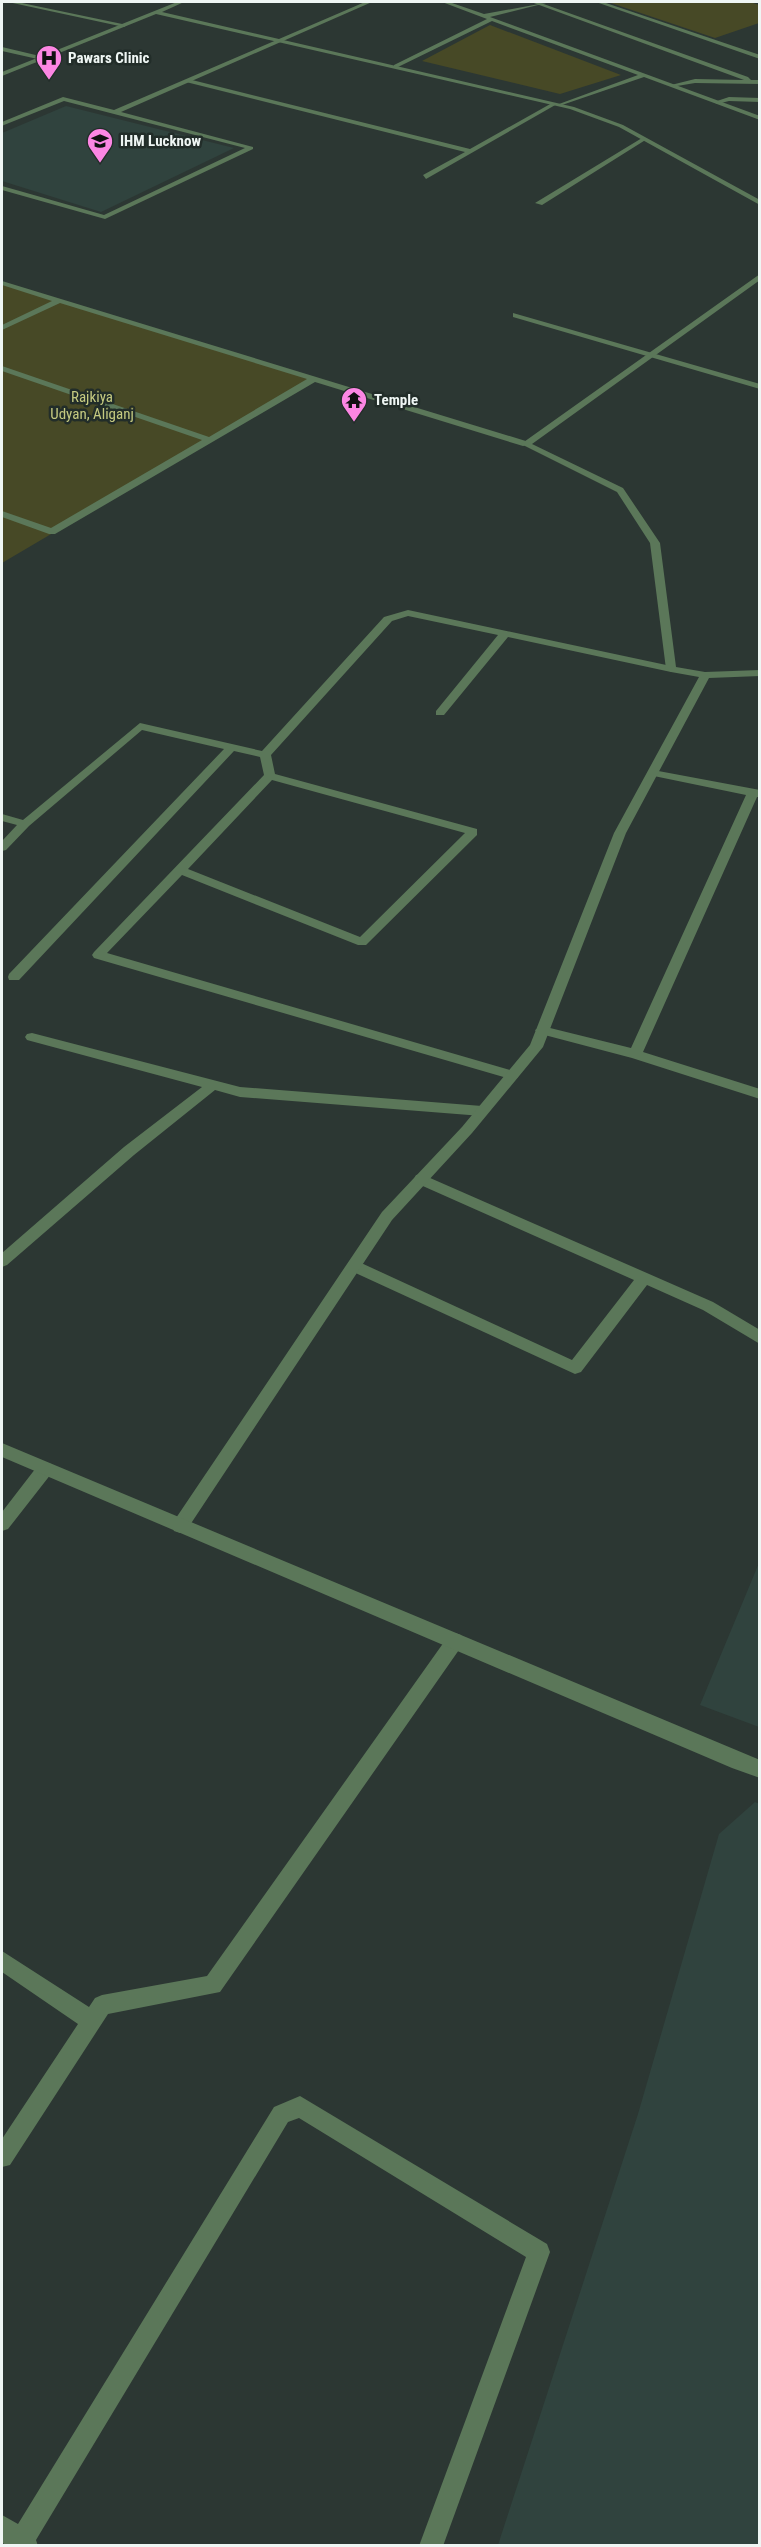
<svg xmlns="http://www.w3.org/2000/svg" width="761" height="2547" font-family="'Roboto Condensed',sans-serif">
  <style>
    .built { fill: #30433e }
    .green { fill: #474926 }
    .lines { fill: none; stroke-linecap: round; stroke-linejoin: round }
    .service { fill: #5b7759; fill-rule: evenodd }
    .minor { fill: #5b7759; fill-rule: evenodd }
    .tertiary { fill: #5b7759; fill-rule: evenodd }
    .labels { text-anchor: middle; stroke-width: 5; stroke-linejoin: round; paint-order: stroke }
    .far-poi-label { font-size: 15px; font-weight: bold; fill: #eff6f4; stroke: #222d29; text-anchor: start }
    .far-park-label { font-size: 15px; fill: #c5ca80; stroke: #222d29 }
  </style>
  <rect width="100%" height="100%" fill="#2c3733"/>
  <!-- built -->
  <path class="built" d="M66,106L234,148L101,212L2,181V133Z
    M759,1563V1727L700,1705Z
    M755,1802L760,1804L759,2545H498L638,2114L719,1834Z"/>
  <!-- green -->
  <path class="green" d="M608,2H750L759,5V23L715,38Z
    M490,25L621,75L560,94L422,61Z
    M2,283L314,379L2,563Z"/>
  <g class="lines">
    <!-- service -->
    <path class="service" d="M531,2H538L748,77L751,80H760V84L695,83L671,87V85L695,79L744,80Z
      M596,2H603L760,55V59Z
      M2,47L44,57L45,58L42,60L2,51Z
      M188,79L470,149L552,103L557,104L426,179L423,175L465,152L186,82Z
      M729,97L760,98V102L729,101L717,104L714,102Z
      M642,138L647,139L542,205L535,203Z
      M2,281L529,442L531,444L523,446L315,382L55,534H49L2,517V511L51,528L202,440L2,371V366L209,437L307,379L60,303L2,330V325L52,301L2,285Z
      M513,313L760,384V389L513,317Z
      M408,610L671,666L676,669L671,672L508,637L444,715H436V711L498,635L408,616L392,621L271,755L275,774L477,829V835L366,945H358L182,875L107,953L517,1072L519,1075L517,1078H507L94,958L92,955L94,952L264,775L260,757L234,751L19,980H9L8,977L9,974L224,749L142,730L29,826L6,850L2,851V841L17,825L2,821V814L23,820L140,723L262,751L384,617ZM272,780L465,833L360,937L188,869Z
      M653,770L760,790V797H757L643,1052L760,1089V1099L632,1058L537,1033L535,1030L542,1026L631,1048L746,795L649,775V771Z
      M32,1033L240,1087L482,1106L489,1111L482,1116L240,1097L215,1090L134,1155L7,1265L2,1267V1253L124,1147L202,1087L27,1040L25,1037L27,1034Z
      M421,1174L713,1302L760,1330V1344L703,1310L647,1285L581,1372L575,1374L349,1270L347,1266L349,1262H359L572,1360L634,1280L416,1183L414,1179L416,1175Z
      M45,1462L51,1464L53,1469L51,1474L8,1529L2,1531V1512L39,1464Z
      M455,1633L461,1635L464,1641L461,1647L220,1992L108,2014L10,2165L2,2167V2139L78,2024L2,1972V1951L89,2007L95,1998L102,1995L207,1976L449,1635Z
      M300,2096L547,2244L550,2252L443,2546H419L526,2257L299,2118L288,2122L36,2540L38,2546H6L2,2542V2515L18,2524L274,2107Z"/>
    <!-- minor -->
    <path class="minor" d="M8,2H17L127,25L124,27Z
      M365,2H372L121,112L253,147V149L105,219L2,190V186L104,215L245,148L64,101L4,125L2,126V122L63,97L114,110Z
      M442,2H449L484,14L550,2L490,17L760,116V120L644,77L559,106V104L638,75L492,21L398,67H394V65L487,19Z
      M760,274V280L532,444L623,488L660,543L676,667L705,672L760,670V676L709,678L626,833L543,1047L472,1133L392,1220L186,1531L180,1533L174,1531L172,1526L174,1521L382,1212L462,1127L530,1045L614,833L699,677L671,672L666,669L650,543L617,492L521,444Z"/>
    <!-- tertiary -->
    <path class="tertiary" d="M177,2H184L162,12L574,107L623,125L760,200V205L619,127L570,109L156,14L2,76V72Z
      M2,1443L760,1760V1778L732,1768L2,1457Z"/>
  </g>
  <!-- icons -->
  <defs>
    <g id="hospital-pin" transform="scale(1.35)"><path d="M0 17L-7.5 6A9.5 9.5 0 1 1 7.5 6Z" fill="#fc86e3" stroke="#222d29"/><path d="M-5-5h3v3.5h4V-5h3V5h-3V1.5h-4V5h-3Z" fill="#111"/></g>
    <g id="university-pin" transform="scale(1.35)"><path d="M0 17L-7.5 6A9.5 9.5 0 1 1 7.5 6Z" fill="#fc86e3" stroke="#222d29"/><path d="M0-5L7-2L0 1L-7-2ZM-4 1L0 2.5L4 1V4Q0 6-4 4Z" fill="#111"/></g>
    <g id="temple-pin" transform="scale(1.35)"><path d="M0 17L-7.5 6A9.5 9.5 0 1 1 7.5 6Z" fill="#fc86e3" stroke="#222d29"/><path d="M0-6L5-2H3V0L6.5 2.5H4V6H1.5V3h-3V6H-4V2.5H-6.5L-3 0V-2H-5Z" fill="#111"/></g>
  </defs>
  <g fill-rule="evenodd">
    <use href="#hospital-pin" x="49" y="58"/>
    <use href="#university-pin" x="100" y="141"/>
    <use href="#temple-pin" x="354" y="400"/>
  </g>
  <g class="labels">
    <!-- far-poi labels -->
    <g class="far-poi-label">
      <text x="68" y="63">Pawars Clinic</text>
      <text x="120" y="146">IHM Lucknow</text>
      <text x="374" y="405">Temple</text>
    </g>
    <!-- far-park labels -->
    <g class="far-park-label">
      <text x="92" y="402">Rajkiya<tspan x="92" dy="17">Udyan, Aliganj</tspan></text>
    </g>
  </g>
  <!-- border -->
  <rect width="761" height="2547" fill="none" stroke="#eff6f4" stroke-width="6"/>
</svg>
